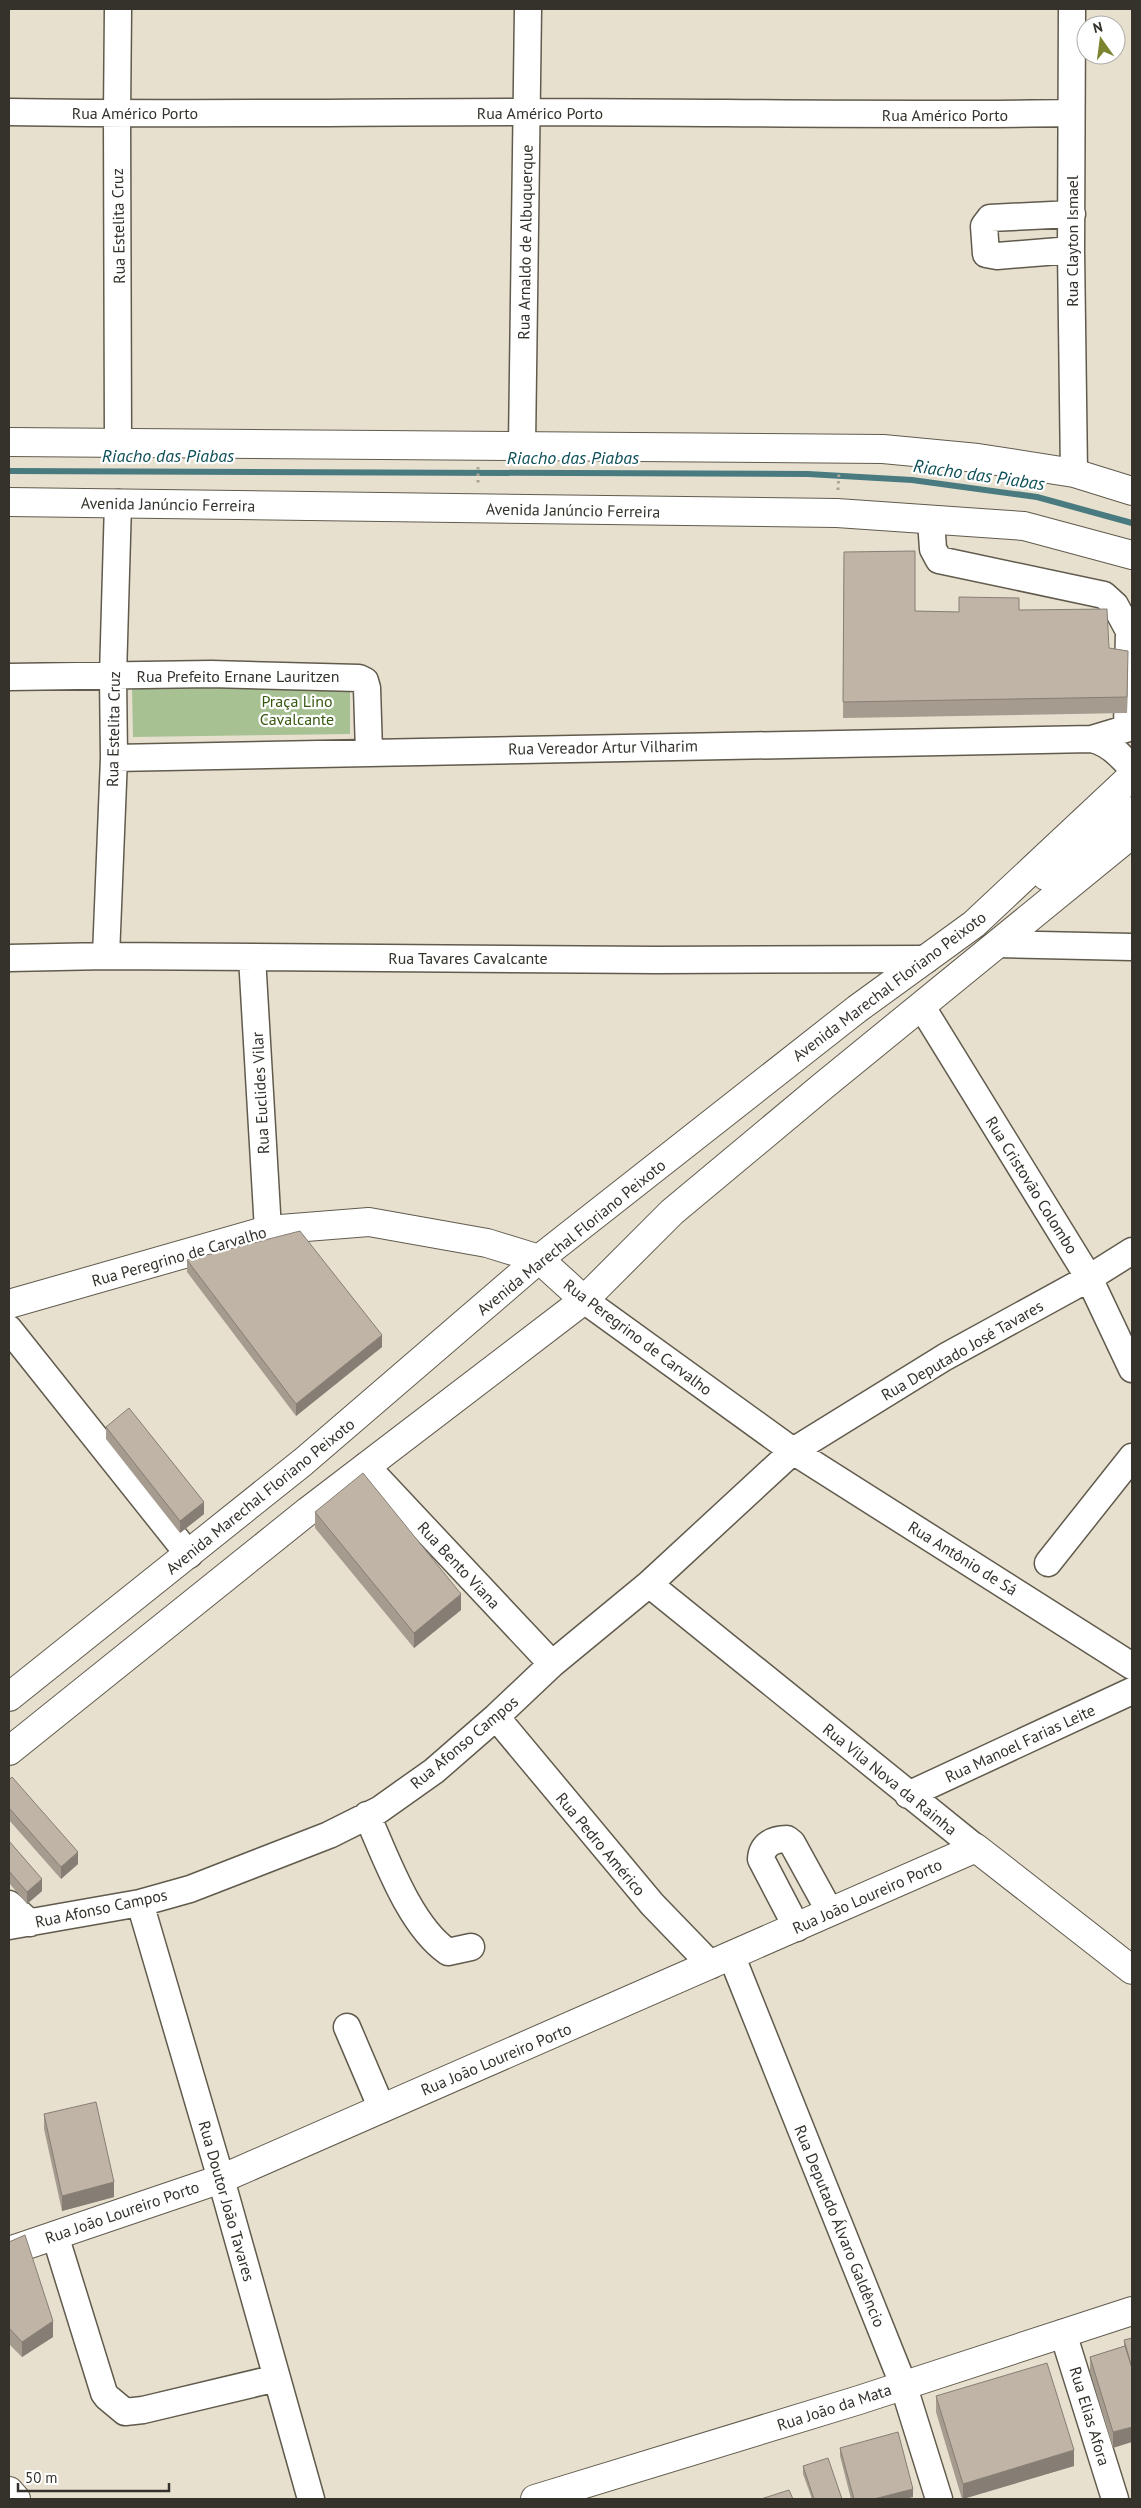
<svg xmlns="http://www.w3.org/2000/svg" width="1141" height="2508" font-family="'PT Sans',sans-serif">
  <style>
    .green { fill: #a7c192 }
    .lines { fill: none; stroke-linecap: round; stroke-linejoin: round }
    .stream { stroke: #487a80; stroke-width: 6 }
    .minor-casing { stroke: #615b4d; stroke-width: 29 }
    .major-casing { stroke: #615b4d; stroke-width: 30 }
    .path { stroke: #aba598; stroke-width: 3; stroke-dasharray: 2.5 4; stroke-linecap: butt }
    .minor { stroke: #fff; stroke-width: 26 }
    .major { stroke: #fff; stroke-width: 28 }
    .wall { fill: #a59b8f }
    .shaded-wall { fill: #867e74 }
    .building { fill: #c0b4a6; stroke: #867e74 }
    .labels { text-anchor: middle; stroke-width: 4.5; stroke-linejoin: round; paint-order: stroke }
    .street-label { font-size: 16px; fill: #34322b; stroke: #fff }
    .park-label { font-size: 16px; fill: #375811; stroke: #fff }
    .water-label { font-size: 18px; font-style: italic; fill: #0d4f57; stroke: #fff }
  </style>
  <rect width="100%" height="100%" fill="#e7e0cf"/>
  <!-- green -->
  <path class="green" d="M350,684V734L133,737L132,688Z"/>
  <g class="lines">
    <!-- stream -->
    <path class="stream" d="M9,471L808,474L912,480L1037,497L1132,523"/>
    <!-- minor casing -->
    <g class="minor-casing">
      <path id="minor" d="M1072,9L1071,250L1074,473
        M9,112C181,115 354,112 526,112C708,112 889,116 1071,113
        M1071,250L997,256L986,254L984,226L990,218L1072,214
        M118,443L117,114L118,9
        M522,445L528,9
        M931,520L933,549L939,560L1104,595L1115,605L1129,631L1127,728
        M9,677L211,674L359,678L365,681L367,688L369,752
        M1092,739C1109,743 1121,755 1132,769
        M114,758L1092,739L1132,727
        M998,944L1132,947
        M106,956L114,758L113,676L118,503
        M252,957L268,1230
        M9,958L106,956L657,960L927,959
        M922,1007L1089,1278L1132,1369
        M584,1300L793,1451L1132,1666
        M9,1329L189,1555
        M366,1466L552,1664
        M1048,1563L1132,1457
        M649,1584L976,1848
        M496,1717L652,1904L711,1965
        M908,1795L1132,1691
        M367,1815C386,1858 410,1926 448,1952L471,1947
        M140,1903L221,2179L311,2499
        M9,1904L30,1923
        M9,1926L140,1903L190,1889L329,1835L379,1810L434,1771L496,1717L552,1664L649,1584L793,1451L945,1357L1089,1278L1132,1251
        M797,1928L761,1859C762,1844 774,1839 787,1839L792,1843L830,1912
        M732,1957L903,2384L939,2499
        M347,2027L382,2109
        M55,2235L104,2393L107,2397L125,2412L143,2410L277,2378
        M1063,2333L1115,2499"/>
    </g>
    <!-- major casing -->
    <g class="major-casing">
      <path id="major" d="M9,442L883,449L978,458L1074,473L1132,491
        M9,502L837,513L1024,526L1132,555
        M1046,876L1132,811
        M9,1304L268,1230L369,1222L487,1243L539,1259L584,1300
        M9,1697L303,1462L539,1259L857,1009L974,924L1132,776
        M9,1751L308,1511L584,1300L672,1212L823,1086L1132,834
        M9,2251L221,2179L976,1848L1132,1970
        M9,2491L16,2499
        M535,2499L859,2400L1132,2311"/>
    </g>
    <!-- path -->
    <path class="path" d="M478,467V486
      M838,490L839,471"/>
    <!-- minor -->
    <use href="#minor" class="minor"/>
    <!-- major -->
    <use href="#major" class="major"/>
  </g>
  <!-- wall -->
  <path class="wall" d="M844,552L915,611L959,612L1019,610L1109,648L1128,667L1127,713L843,718Z
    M187,1260L382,1347L296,1416L187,1272Z
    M106,1427L204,1514L180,1533L106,1439Z
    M315,1512L461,1610L414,1648L315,1528Z
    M9,1780L78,1864L61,1879L9,1820Z
    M9,1841L42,1891L27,1904L9,1883Z
    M44,2114L114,2197L62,2211L44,2129Z
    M9,2242L53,2337L22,2357L9,2344Z
    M1132,2338L1113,2448L1090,2372V2357L1124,2346V2340Z
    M936,2396L1074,2466L962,2499L936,2412Z
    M840,2448L913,2497L904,2499H851L840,2456Z
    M803,2466L842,2499H812L803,2474Z"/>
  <!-- shaded-wall -->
  <path class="shaded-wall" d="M1128,651V667L1127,713V697Z
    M382,1335V1347L296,1416V1404Z
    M204,1502V1514L180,1533V1521Z
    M461,1594V1610L414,1648V1633Z
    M78,1852V1864L61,1879V1867Z
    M42,1879V1891L27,1904V1892Z
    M114,2182V2197L62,2211V2196Z
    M53,2321V2337L22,2357V2342Z
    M1132,2427V2442L1113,2448V2432Z
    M1074,2450V2466L963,2499V2484Z
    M913,2489V2497L904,2499H874Z"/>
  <!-- building -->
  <path class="building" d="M915,551V611L959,612V597L1019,598V610L1107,609L1109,648L1128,651L1127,697L843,702L844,552Z
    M300,1231L382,1335L296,1404L187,1260Z
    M129,1408L204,1502L180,1521L106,1427Z
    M363,1473L461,1594L414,1633L315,1512Z
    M12,1777L78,1852L61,1867L9,1808V1780Z
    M9,1841L42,1879L27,1892L9,1871Z
    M96,2102L114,2182L62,2196L44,2114Z
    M25,2235L53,2321L22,2342L9,2328V2242Z
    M1132,2338V2368L1124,2340Z
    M1125,2346L1132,2368V2427L1113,2432L1090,2357Z
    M1047,2363L1074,2450L963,2484L936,2396Z
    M898,2432L913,2489L874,2499H854L840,2448Z
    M828,2458L842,2499H814L803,2466Z
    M789,2490L793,2499H761Z"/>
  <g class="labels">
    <!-- street labels -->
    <g class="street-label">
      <text x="135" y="119">Rua Américo Porto</text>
      <text x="540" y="119">Rua Américo Porto</text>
      <text x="945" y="121">Rua Américo Porto</text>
      <text transform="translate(118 226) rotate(-91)" y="6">Rua Estelita Cruz</text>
      <text transform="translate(1072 241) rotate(-90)" y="6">Rua Clayton Ismael</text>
      <text transform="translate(525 242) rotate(-89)" y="6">Rua Arnaldo de Albuquerque</text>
      <text transform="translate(168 504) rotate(1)" y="6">Avenida Janúncio Ferreira</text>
      <text transform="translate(573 510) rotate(1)" y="6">Avenida Janúncio Ferreira</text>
      <text x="238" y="682">Rua Prefeito Ernane Lauritzen</text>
      <text transform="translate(113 729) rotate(-89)" y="6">Rua Estelita Cruz</text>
      <text transform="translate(603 747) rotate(-1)" y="6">Rua Vereador Artur Vilharim</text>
      <text x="468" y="964">Rua Tavares Cavalcante</text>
      <text transform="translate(889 986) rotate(-37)" y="6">Avenida Marechal Floriano Peixoto</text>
      <text transform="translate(260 1093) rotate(-93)" y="6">Rua Euclides Vilar</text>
      <text transform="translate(1032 1185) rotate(58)" y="6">Rua Cristovão Colombo</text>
      <text transform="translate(571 1237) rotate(-39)" y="6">Avenida Marechal Floriano Peixoto</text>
      <text transform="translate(179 1256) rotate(-16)" y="6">Rua Peregrino de Carvalho</text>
      <text transform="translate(638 1337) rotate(37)" y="6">Rua Peregrino de Carvalho</text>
      <text transform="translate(962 1350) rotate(-30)" y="6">Rua Deputado José Tavares</text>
      <text transform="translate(260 1496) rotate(-39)" y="6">Avenida Marechal Floriano Peixoto</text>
      <text transform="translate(963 1558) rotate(32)" y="6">Rua Antônio de Sá</text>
      <text transform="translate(459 1565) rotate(47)" y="6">Rua Bento Viana</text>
      <text transform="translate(464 1742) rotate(-40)" y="6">Rua Afonso Campos</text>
      <text transform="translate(1020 1743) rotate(-25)" y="6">Rua Manoel Farias Leite</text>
      <text transform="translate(890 1779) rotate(39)" y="6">Rua Vila Nova da Rainha</text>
      <text transform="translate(601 1844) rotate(50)" y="6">Rua Pedro Américo</text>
      <text transform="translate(867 1896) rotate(-24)" y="6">Rua João Loureiro Porto</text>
      <text transform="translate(101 1908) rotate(-12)" y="6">Rua Afonso Campos</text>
      <text transform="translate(496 2059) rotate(-23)" y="6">Rua João Loureiro Porto</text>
      <text transform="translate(227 2201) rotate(74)" y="6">Rua Doutor João Tavares</text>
      <text transform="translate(122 2212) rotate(-19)" y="6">Rua João Loureiro Porto</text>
      <text transform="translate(840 2226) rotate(68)" y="6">Rua Deputado Álvaro Galdêncio</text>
      <text transform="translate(834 2407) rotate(-18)" y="6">Rua João da Mata</text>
      <text transform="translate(1090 2416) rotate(73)" y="6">Rua Elias Afora</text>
    </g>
    <!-- park labels -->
    <g class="park-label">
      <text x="297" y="707">Praça Lino<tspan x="297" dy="18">Cavalcante</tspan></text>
    </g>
    <!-- water labels -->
    <g class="water-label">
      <text x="168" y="462">Riacho das Piabas</text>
      <text x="573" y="464">Riacho das Piabas</text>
      <text transform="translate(979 475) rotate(8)" y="6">Riacho das Piabas</text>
    </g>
  </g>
  <!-- border -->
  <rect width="1141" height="2508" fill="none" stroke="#34322b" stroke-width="20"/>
  <!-- north arrow -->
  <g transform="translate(1101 40) rotate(346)"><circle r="24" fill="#ffffff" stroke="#aeadaa"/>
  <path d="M0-4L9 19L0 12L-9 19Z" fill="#7b832f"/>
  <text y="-8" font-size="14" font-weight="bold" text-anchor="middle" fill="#34322b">N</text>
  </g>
  <!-- scale -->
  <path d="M18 2483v8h151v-8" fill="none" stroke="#34322b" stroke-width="2.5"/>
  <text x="25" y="2483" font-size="15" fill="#34322b" stroke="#ffffff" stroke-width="4" paint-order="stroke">50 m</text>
</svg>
